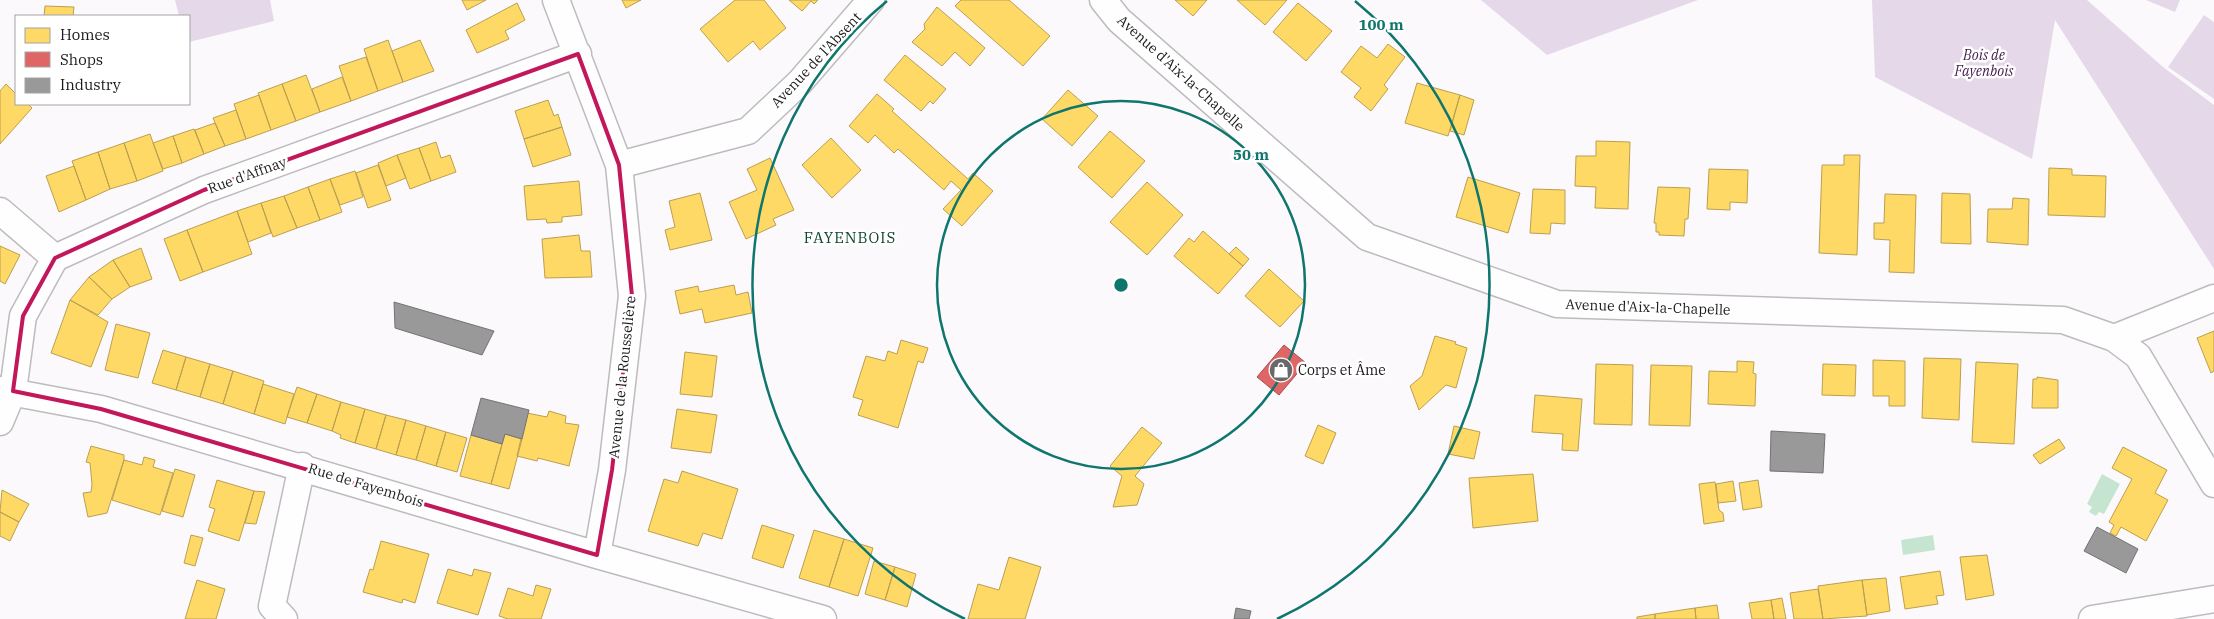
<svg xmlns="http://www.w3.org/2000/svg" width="2214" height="619" font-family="'IBM Plex Serif',serif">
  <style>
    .green { fill: #e5d9e9 }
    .water { fill: #c6e5d1 }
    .homes { fill: #ffd966; stroke: #bb9f50 }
    .shops { fill: #e06666; stroke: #a54f50 }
    .industry { fill: #999; stroke: #747374 }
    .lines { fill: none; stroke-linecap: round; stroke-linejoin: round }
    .street-casing { stroke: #bdbbbe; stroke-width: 29 }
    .street { stroke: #fffeff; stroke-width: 26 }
    .marked { fill: none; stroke: #c2185b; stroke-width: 4; stroke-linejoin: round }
    .ring { fill: none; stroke: #0f766e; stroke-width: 2.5 }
    .labels { text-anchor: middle; stroke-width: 5; stroke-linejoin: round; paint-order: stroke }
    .park-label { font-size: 14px; font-style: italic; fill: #472050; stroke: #fff }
    .street-label { font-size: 14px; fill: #1c191c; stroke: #fff }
    .poi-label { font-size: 14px; fill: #1c191c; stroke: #fff; text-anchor: start }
    .neighbourhood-label { font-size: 15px; letter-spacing: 1px; fill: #0c4829; stroke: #fff }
    .centre { fill: #0f766e; stroke: #fff; stroke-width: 2.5 }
    .ring-label { font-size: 15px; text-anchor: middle; font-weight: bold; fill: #0f766e; stroke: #fff; stroke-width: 5; stroke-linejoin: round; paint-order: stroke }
  </style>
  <rect width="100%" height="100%" fill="#fcf9fd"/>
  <!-- green -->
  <path class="green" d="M175,0H270L274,21L189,42V16H179Z
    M1481,0H1698L1547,55Z
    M1872,0H2087L2163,67L2214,105V269L2055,20L2032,159L1875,77Z
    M2146,0H2180L2175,12Z
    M2204,15L2214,22V99L2168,67Z"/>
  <!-- water -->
  <path class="water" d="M2102,474L2120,484L2104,514L2099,512L2096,516L2089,512L2092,507L2087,504Z
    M1933,535L1935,550L1903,555L1901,540Z"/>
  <!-- homes -->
  <path class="homes" d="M462,0H486L467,10Z
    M622,0H641L626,8Z
    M735,0H764L786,28L760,50L753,41L728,62L700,29Z
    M789,0H818L814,4L811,1L802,11Z
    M961,0H1009L1050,36L1023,66L955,6Z
    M1175,0H1207L1193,16Z
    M1237,0H1287L1265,25Z
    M517,3L525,20L505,31L509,39L477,53L466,30Z
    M1298,3L1332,31L1306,61L1273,32Z
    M45,6L74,7L73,16H44Z
    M937,7L985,48L970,66L955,52L942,66L912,42L925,29L924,24Z
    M388,40L403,82L378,91L364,49Z
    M420,40L434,71L403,82L392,51Z
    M1388,44L1405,57L1384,85L1388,89L1371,111L1354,97L1361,88L1341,72L1361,46L1377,58Z
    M905,55L946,89L933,104L930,101L921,111L884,80Z
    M366,57L378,91L351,101L339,66Z
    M306,75L320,112L296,121L282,84Z
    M342,77L351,101L320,112L312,89Z
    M1417,83L1460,95L1448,136L1405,123Z
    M6,84L16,94V104H28L32,108L0,144V91Z
    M282,84L296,121L271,130L258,93Z
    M1068,90L1098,116L1072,146L1042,119Z
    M877,94L894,109L892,111L968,179L973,173L993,191L962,226L943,209L961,190L951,181L944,190L898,149L894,153L875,135L868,143L849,126Z
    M259,95L271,130L246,139L234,104Z
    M1460,95L1474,100L1464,135L1450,131Z
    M548,100L554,116L558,114L562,127L524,139L515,111Z
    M236,110L246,139L225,146L213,118Z
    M215,123L225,146L204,154L195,130Z
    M562,127L571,155L533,167L524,139Z
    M194,129L204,154L182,163L173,136Z
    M1110,131L1145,161L1112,198L1078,167Z
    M150,134L163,171L137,181L124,143Z
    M173,136L182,163L163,169L153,143Z
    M831,138L861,170L832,198L802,165Z
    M1596,141L1630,142L1628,209L1595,208L1596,187L1575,186L1576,156H1596Z
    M436,142L441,158L450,155L456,172L431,181L419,148Z
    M124,143L137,181L110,189L98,152Z
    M419,148L431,181L410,189L397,155Z
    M98,152L110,189L86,200L72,161Z
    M397,155L406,178L386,186L378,163Z
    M1844,155H1860L1857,255L1819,253L1822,165H1844Z
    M770,158L794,210L773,219L776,225L746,239L729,202L757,190L747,169Z
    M378,165L391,200L368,208L356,173Z
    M74,166L86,200L59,212L46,176Z
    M2049,168L2072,169V175L2106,176L2105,217L2048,215Z
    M1709,169L1748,170L1747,203L1730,202V210L1707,209Z
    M355,171L363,197L340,205L330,179Z
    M1468,177L1520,193L1508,233L1456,217Z
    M330,179L342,212L320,220L308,187Z
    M579,181L582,215L562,217V222L547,223L546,219L527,220L524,186Z
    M1147,182L1183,215L1147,255L1110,222Z
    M308,187L320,220L297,228L284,196Z
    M1658,187L1690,188L1688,219H1685L1684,236L1659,235V232H1656V223H1654Z
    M1533,189L1565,190V224L1551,223L1550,234L1530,233Z
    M700,193L712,240L670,250L665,230L675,227L669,201Z
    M1942,193L1970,194L1971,244L1941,243Z
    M1885,194L1916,195L1914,273L1889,272L1890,240L1874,239V223H1884Z
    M284,196L297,228L273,237L261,203Z
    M2013,198L2029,199L2028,245L1987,242L1988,209H2012Z
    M261,203L271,233L248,242L237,211Z
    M237,211L252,254L203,272L187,230Z
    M187,230L203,272L180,281L164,239Z
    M1203,231L1243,266L1218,294L1174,256L1189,238L1194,242Z
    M579,235L581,251H590L592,277L545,278L542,239Z
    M0,246L20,255L5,284L0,281Z
    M1236,247L1249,259L1243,266L1229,254Z
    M141,248L152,279L130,287L113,260Z
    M113,260L130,287L112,299L89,277Z
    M1269,269L1304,301L1280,327L1245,296Z
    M89,277L112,299L98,315L70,300Z
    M734,285L736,295L748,292L752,313L705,323L702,309L680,314L675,291L698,286L699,292Z
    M70,300L108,322L91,367L51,353Z
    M116,324L150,333L138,378L105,370Z
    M2214,331V371L2211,373L2197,338Z
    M1435,336L1456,342L1455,344L1467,348L1456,388L1446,385L1419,410L1410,386L1422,376Z
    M901,340L928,348L923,363L918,361L898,428L858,415L863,400L853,397L866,356L885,361L888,351L897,354Z
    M163,350L186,357L176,390L152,383Z
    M685,352L717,356L712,397L680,394Z
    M186,357L210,364L200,397L176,390Z
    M1924,358L1961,359L1959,420L1922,418Z
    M1873,360L1905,361V406H1889V396H1873Z
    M1737,361L1754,362L1753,373L1756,374L1755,406L1708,404L1709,371L1737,372Z
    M1976,362L2018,364L2014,444L1972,442Z
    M210,364L233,371L223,404L200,397Z
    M1596,364L1633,365L1632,425L1594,424Z
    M1823,364L1856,365L1855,396L1822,395Z
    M1651,365L1692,366L1690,426L1649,425Z
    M233,371L264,381L254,414L223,404Z
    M2037,377L2058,380V408H2032L2033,379H2037Z
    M263,384L294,394L285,424L254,414Z
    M297,387L317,394L307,423L287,417Z
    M317,394L341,402L332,431L307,423Z
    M1535,395L1582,399L1578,451L1562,450L1563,434L1532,432Z
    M341,402L365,409L355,443L340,438L341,435L332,431Z
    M365,409L386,415L376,449L355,443Z
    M677,409L717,415L711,453L671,448Z
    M549,411L566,416L565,423L579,425L569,466L538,458L537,461L517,456L527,413L547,417Z
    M386,415L406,420L396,455L376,449Z
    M406,420L426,426L416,460L396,455Z
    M1318,425L1336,433L1323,464L1305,456Z
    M426,426L446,432L436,466L416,460Z
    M1454,426L1480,432L1474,459L1448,454Z
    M1142,427L1162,443L1135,476L1144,484L1137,505L1113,507L1122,476L1110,466Z
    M446,432L467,438L457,472L436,466Z
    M505,434L522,439L509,489L491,484Z
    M471,435L502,444L491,484L460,476Z
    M2059,439L2065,448L2040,464L2033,455Z
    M91,446L124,455V460L107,513L88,517L83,493L91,492L92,484L90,463L86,462Z
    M2123,447L2167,470L2155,493L2168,500L2146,541L2121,527L2116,536L2110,533L2114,525L2109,522L2132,479L2112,468Z
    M144,457L155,460L153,467L173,473L160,515L112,500L124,460L142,465Z
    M175,469L195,475L183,517L162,511Z
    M682,471L738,489L722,539L703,533L698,546L648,531L664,479L678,483Z
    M1533,474L1538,521L1473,528L1469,478Z
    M217,480L254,491L239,541L208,531L215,509L209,507Z
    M1758,480L1762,507L1743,510L1739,483Z
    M1733,481L1736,501L1718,503L1716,484Z
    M1715,482L1719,510L1723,513L1724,521L1704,524L1699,484Z
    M2,490L29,504L19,522L0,512Z
    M254,491L265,492L256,524L245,523Z
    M0,512L19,522L10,541L0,536Z
    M762,525L794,535L783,568L752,558Z
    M814,530L844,539L829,587L799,578Z
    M191,535L203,538L195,566L184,563Z
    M844,539L873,548L858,596L829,587Z
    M381,541L429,554L415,603L403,599L402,603L363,592L370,569L373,570Z
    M1987,555L1994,595L1966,600L1960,557Z
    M1009,557L1041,567L1025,619H968L978,584L999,590Z
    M874,561L895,567L885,600L865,594Z
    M895,567L916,574L907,607L885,600Z
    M448,569L472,576L474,569L491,573L478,615L437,603Z
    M1940,571L1944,595L1936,596L1938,604L1905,609L1900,577Z
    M1886,578L1890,611L1867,615L1862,580Z
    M197,580L225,589L216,619H185Z
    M1862,580L1867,616L1823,619L1818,586Z
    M536,585L551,589L541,619H508L499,616L508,588L533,596Z
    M1818,589L1823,619H1794L1790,593Z
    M1782,598L1786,619H1774L1771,600Z
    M1771,600L1774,619H1752L1749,603Z
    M1717,605L1719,619H1696L1695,608Z
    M1695,608L1696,619H1655V614Z
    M1655,614V619H1637V617Z"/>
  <!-- shops -->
  <path class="shops" d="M1284,345L1306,363L1279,395L1257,377Z"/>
  <!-- industry -->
  <path class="industry" d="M394,302L494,331L482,355L395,328Z
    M481,398L529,410L522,439L505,434L502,444L471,435Z
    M1771,431L1825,434L1823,473L1770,471Z
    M2097,527L2138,549L2126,573L2084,551Z
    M1236,608L1251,611L1249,619H1234Z"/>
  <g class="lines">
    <!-- street casing -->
    <g class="street-casing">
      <path id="street" d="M556,0L619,165L632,296L612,470L597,555
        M1103,0L1119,20L1367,237L1557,304L2063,320L2114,338L2138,356L2214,484
        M619,165L748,131L800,82L871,0
        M0,211L55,258
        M2114,338L2214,298
        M0,390L101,409L597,555L823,619
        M0,422L13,391L23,316L55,258L204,190L578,54
        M284,619L272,606L302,466
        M2092,619L2214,599"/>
    </g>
    <!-- street -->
    <use href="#street" class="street"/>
  </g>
  <!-- marked area -->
  <path class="marked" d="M578,54L619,165L632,296L612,470L597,555L101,409L13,391L23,316L55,258L204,190Z"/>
  <!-- distance rings -->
  <g class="ring">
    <circle cx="1121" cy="285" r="184"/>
    <path d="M965 619A368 368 0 0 1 887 1M1355 1A368 368 0 0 1 1277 619"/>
  </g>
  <!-- icons -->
  <defs>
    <g id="shop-disc" transform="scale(1.25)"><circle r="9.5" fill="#6a676b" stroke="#fff"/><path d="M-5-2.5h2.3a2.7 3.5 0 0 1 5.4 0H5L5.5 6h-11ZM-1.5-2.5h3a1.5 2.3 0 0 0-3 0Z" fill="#fff"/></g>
  </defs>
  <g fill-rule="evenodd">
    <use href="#shop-disc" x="1281" y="370"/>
  </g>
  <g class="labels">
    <!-- park labels -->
    <g class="park-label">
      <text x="1984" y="60">Bois de<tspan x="1984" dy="16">Fayenbois</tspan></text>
    </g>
    <!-- street labels -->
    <g class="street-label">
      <text transform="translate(816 60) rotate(-47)" y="5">Avenue de l'Absent</text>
      <text transform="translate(1181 73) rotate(42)" y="5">Avenue d'Aix-la-Chapelle</text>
      <text transform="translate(247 175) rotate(-20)" y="5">Rue d'Affnay</text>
      <text transform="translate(1648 307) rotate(2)" y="5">Avenue d'Aix-la-Chapelle</text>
      <text transform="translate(622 377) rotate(-84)" y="5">Avenue de la Rousselière</text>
      <text transform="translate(366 485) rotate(17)" y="5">Rue de Fayembois</text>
    </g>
    <!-- poi labels -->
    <g class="poi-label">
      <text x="1298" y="375">Corps et Âme</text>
    </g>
    <!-- neighbourhood labels -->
    <g class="neighbourhood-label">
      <text x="850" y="243">FAYENBOIS</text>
    </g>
  </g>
  <circle cx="1121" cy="285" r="8" class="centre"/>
  <g class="ring-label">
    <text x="1381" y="30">100 m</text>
    <text x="1251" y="160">50 m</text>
  </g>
  <!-- legend -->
  <rect x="15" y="15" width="175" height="90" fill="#ffffff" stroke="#a4a3a4"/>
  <rect x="25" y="28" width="25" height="15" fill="#ffd966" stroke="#a4a3a4"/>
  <text x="60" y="40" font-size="15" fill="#1c191c">Homes</text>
  <rect x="25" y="52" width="25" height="15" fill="#e06666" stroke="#a4a3a4"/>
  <text x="60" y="65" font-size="15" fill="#1c191c">Shops</text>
  <rect x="25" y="78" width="25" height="15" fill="#999999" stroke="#a4a3a4"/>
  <text x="60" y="90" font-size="15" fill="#1c191c">Industry</text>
</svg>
